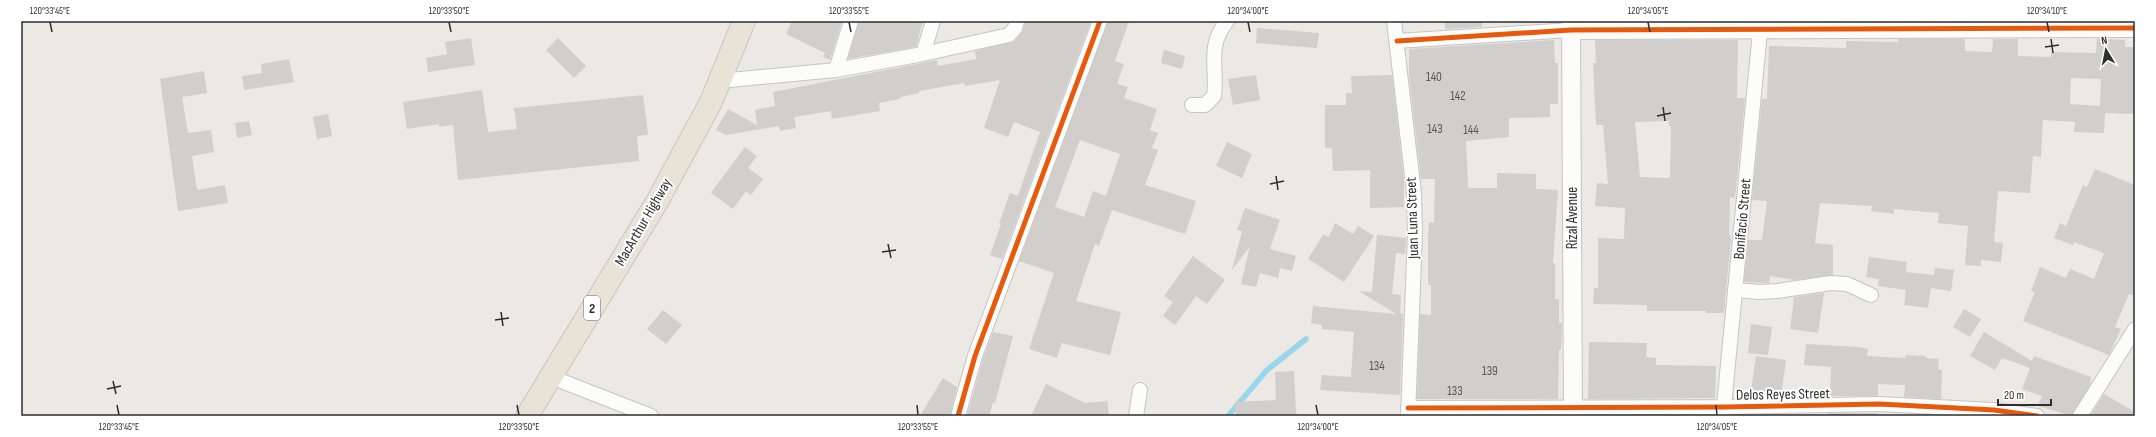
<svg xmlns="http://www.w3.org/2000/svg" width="2156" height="437" font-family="'Sofia Sans Condensed',sans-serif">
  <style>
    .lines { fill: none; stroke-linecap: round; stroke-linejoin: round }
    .stream { stroke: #99d6ec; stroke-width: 5.5 }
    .building { fill: #d1cecb; fill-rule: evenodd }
    .minor-casing { stroke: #c5c4c5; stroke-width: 16 }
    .tertiary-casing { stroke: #c5c4c5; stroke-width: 20 }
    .trunk-casing { stroke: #c6c5c4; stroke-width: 24 }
    .minor { stroke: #fcfcfb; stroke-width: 14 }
    .tertiary { stroke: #fcfcfb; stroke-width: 18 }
    .trunk { stroke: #e9e2d6; stroke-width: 22 }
    .cycleway-casing { stroke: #fff; stroke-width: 8 }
    .cycleway { stroke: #e8590c; stroke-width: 5 }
    .ticks { fill: none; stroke: #2e2e2e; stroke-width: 1.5 }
    .labels { text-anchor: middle; stroke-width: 4; stroke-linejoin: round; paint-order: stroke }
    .number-label { font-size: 13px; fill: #585857 }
    .shield { fill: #fff; stroke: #6d6d6d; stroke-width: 1 }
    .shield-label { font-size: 14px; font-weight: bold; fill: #2e2e2e }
    .street-label { font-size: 15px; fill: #2e2e2e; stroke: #fff }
    .neatline { fill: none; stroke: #2e2e2e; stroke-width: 1.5 }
    .ticks-label { font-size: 10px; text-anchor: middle; fill: #2e2e2e }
  </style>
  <rect width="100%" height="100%" fill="#ece8e4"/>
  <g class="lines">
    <!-- stream -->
    <path class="stream" d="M1228,416L1267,370L1306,339"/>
  </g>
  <!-- building -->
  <path class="building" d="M792,21H842L830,60L823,57L825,53L786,34Z
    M859,21H923L916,47L848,59Z
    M1025,21H1091L1002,259L990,255L1001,224L999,223L1010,193L1018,196L1040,132L1014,122L1008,137L984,128L1000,80L965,86L964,83L919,91V93L900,97V99L879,103L880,111L832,119L831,111L794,117L796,128L780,131L779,126L726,135L716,130L728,109L757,125L755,110L775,106L773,92L937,60L938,66L976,59L975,51L1015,41L1023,31Z
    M1108,21H1129L1115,61L1124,64L1117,84L1128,87L1124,98L1157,109L1150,130L1158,133L1152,148L1158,150L1145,185L1196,201L1185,234L1112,210L1099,246L1095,244L1076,301L1121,312L1110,355L1062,343L1057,358L1029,349L1054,273L1019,261ZM1080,140L1120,154L1106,196L1093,191L1084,217L1055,207Z
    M1445,21H1482V27L1445,29Z
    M1257,28L1319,33L1317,48L1256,43Z
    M471,38L475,65L428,72L426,58L447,54L445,42Z
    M558,38L586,66L574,78L546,50Z
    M1898,39H1965V51L1992,52L1993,39H2018V56L2051,57V52L2096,53L2097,39L2125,40V47H2135V114L2105,113L2104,133L2074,132L2075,122L2043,120L2041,157L2033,156L2030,193L1998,191L1994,242L2003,243L2001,262L1981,260V266L1965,265L1968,226L1938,223L1939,213L1894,209V214L1871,211L1872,206L1820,203L1815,243L1833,245V275L1795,280L1770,276L1769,283L1744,282L1748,240H1762L1767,201L1752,200L1762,99H1767L1769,46L1846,48V41L1898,42ZM2071,78L2101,79L2100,106L2070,104Z
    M1554,40L1555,63H1558V104H1550V117L1509,118V137L1466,141L1468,188H1497V173L1536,174V189L1558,190L1553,263H1555V299H1559V323H1562L1561,350H1559L1558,399H1417L1420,314L1431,315V285H1428V238L1429,222L1434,223L1435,179H1421L1409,75V49Z
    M1595,40H1738L1737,98H1745L1735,198L1730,197L1729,234L1731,239L1724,313H1706V311H1647V305L1593,304L1594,288H1598V238L1624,239L1625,208L1595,206L1597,183L1608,184L1603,125H1596L1593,63H1596ZM1669,121V126H1671L1670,178L1640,177L1635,122Z
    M1164,50L1185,56L1182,69L1161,63Z
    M289,59L294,82L244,90L242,76L262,73L261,64Z
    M204,71L207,93L182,97L188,133L211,130L214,152L192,156L197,190L225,185L228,203L178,211L160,79Z
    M1256,75L1260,100L1233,105L1228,79Z
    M1392,75L1404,180V207L1370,208V170L1333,171L1332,148H1325V105H1346V93H1352L1351,76Z
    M482,90L488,132L517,129L514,108L643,95L648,135L637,136L639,161L458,180L453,125L439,127V124L407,129L403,102Z
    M328,114L332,136L317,139L313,117Z
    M249,121L252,135L237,138L235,123Z
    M1227,142L1252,154L1242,178L1216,166Z
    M745,147L757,156L748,168L763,179L751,195L746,191L733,209L711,193Z
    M2095,169L2135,185V296L2129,294L2115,327L2121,329L2109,355L2023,321L2035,292L2031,291L2040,267L2066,278L2070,269L2094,279L2104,253L2074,242L2073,245L2054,238L2060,223L2066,226L2083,185L2087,187Z
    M1245,208L1280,220L1270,249L1296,256L1292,271L1280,268L1278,278L1260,273L1256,287L1241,284L1250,246L1232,270L1242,231L1237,230Z
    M1335,223L1353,234L1358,226L1374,236L1344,282L1308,259L1323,235L1329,237Z
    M1377,235L1406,238L1405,254L1396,253L1392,294L1401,295L1400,313L1403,314L1400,395L1320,390L1322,375L1351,377L1354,332L1322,329V325L1311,323L1313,306L1396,314L1359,291L1372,292Z
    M1193,256L1225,280L1207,304L1196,296L1175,325L1163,316L1173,302L1164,296Z
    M1869,257L1907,262L1906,272L1934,275L1935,268L1954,270L1951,291L1931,288L1928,308L1904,305L1906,290L1878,286L1879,279L1866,277Z
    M1824,293L1818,333L1790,329L1794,297Z
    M1964,309L1981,319L1970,337L1953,327Z
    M663,310L682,325L666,344L647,329Z
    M1751,324L1772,327L1768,355L1748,353Z
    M993,332L1013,336L995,403L993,402L989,416H967L983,359Z
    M1984,332L2032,361L2034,356L2091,377L2090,385L2072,416L2038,406L2042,396L2022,389L2030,368L2002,358L1995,370L1970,356Z
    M1589,342L1647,343L1646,357L1656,358V365L1716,366L1715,398L1588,399Z
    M1806,344L1859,347L1868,349L1867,356L1905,358L1906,355L1926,356V358L1939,359L1938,369L1942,370L1941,399L1904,397L1905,385L1878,384V396H1830L1831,367L1804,365Z
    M1756,356L1786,360L1781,397L1750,398Z
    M1294,371L1296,413L1301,416H1236L1235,402L1276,400L1275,372Z
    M943,378L957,387L950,416H920Z
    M1046,384L1085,403L1107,401L1109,415L1111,416H1031Z
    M2104,394L2135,412V416H2090Z
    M1828,413H1877V416H1828Z"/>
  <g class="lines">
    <!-- minor casing -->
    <g class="minor-casing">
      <path id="minor" d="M933,21L923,54L1009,35L1015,28L1017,21
        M1394,21L1414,193L1415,234L1408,416
        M1397,41L1571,30
        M836,70L851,21
        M719,81L836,70L923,54
        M1192,105H1205L1214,96C1218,68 1206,47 1227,21
        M1735,290L1759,292L1777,291L1831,283L1847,284L1871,295
        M551,377L651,416
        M1408,408L1724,407L1879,404L1994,410L2037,416
        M958,416L975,356L1100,21
        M1136,416L1140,390
        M1723,416L1761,21
        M2080,416L2135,329"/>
    </g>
    <!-- tertiary casing -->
    <g class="tertiary-casing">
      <path id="tertiary" d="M1571,21L1573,416
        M1571,30L2135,28"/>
    </g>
    <!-- trunk casing -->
    <g class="trunk-casing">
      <path id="trunk" d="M527,416L658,200L711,102L744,21"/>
    </g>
    <!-- minor -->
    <use href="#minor" class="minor"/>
    <!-- tertiary -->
    <use href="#tertiary" class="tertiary"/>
    <!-- trunk -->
    <use href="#trunk" class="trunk"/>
    <!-- cycleway casing -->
    <g class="cycleway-casing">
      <path id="cycleway" d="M1397,41L1571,30L2135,28
        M1408,408L1724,407L1879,404L1994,410L2037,416
        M958,416L975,356L1100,21"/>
    </g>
    <!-- cycleway -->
    <use href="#cycleway" class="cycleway"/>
  </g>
  <!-- ticks -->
  <path class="ticks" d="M50,22L52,32M449,22L451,32M849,22L851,32M1248,22L1250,32M1648,22L1650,32M2047,22L2049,32M2051,39L2053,53M2045,47L2059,45M1663,107L1665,121M1657,116L1671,113M1276,176L1278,190M1270,184L1284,181M888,244L891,258M882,252L896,250M501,312L503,326M495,320L509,318M113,381L116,394M107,389L121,386M117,405L119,415M517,405L519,415M917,405L918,415M1316,405L1318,415M1716,405L1717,415"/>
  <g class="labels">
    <!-- number labels -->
    <g class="number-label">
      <text x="1434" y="81">140</text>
      <text x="1458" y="100">142</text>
      <text x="1435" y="133">143</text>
      <text x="1471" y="134">144</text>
      <text x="1377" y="370">134</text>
      <text x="1490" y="375">139</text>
      <text x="1455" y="395">133</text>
    </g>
    <!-- shield labels -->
    <rect class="shield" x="584" y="296" width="16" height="24" rx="3"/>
    <g class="shield-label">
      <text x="592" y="313">2</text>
    </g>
    <!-- street labels -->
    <g class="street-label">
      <text transform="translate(1412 218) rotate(-92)" y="5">Juan Luna Street</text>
      <text transform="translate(1572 218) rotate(-90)" y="5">Rizal Avenue</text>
      <text transform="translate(1742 219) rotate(-85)" y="5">Bonifacio Street</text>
      <text transform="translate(643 222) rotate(-60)" y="5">MacArthur Highway</text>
      <text transform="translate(1783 394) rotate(-1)" y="5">Delos Reyes Street</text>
    </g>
  </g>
  <!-- border -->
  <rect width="2156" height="437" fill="none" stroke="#ffffff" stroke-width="44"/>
  <!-- north arrow -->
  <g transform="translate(2106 50) rotate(350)" stroke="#ffffff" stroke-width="3" paint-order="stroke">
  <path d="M0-3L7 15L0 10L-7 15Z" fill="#2e2e2e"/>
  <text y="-6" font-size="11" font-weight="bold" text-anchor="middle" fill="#2e2e2e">N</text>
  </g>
  <!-- scale -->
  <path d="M1998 399v6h53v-6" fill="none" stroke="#2e2e2e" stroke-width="2"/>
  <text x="2004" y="399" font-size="12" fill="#2e2e2e" stroke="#ffffff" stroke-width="3" paint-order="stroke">20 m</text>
  <rect x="22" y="22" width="2112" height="393" class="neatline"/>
  <g class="ticks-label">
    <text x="50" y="14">120°33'45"E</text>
    <text x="449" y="14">120°33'50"E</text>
    <text x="849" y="14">120°33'55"E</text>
    <text x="1248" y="14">120°34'00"E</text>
    <text x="1648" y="14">120°34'05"E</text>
    <text x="2047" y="14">120°34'10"E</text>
    <text x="119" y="430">120°33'45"E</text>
    <text x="519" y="430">120°33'50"E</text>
    <text x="918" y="430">120°33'55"E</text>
    <text x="1318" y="430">120°34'00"E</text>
    <text x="1717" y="430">120°34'05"E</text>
  </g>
</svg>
